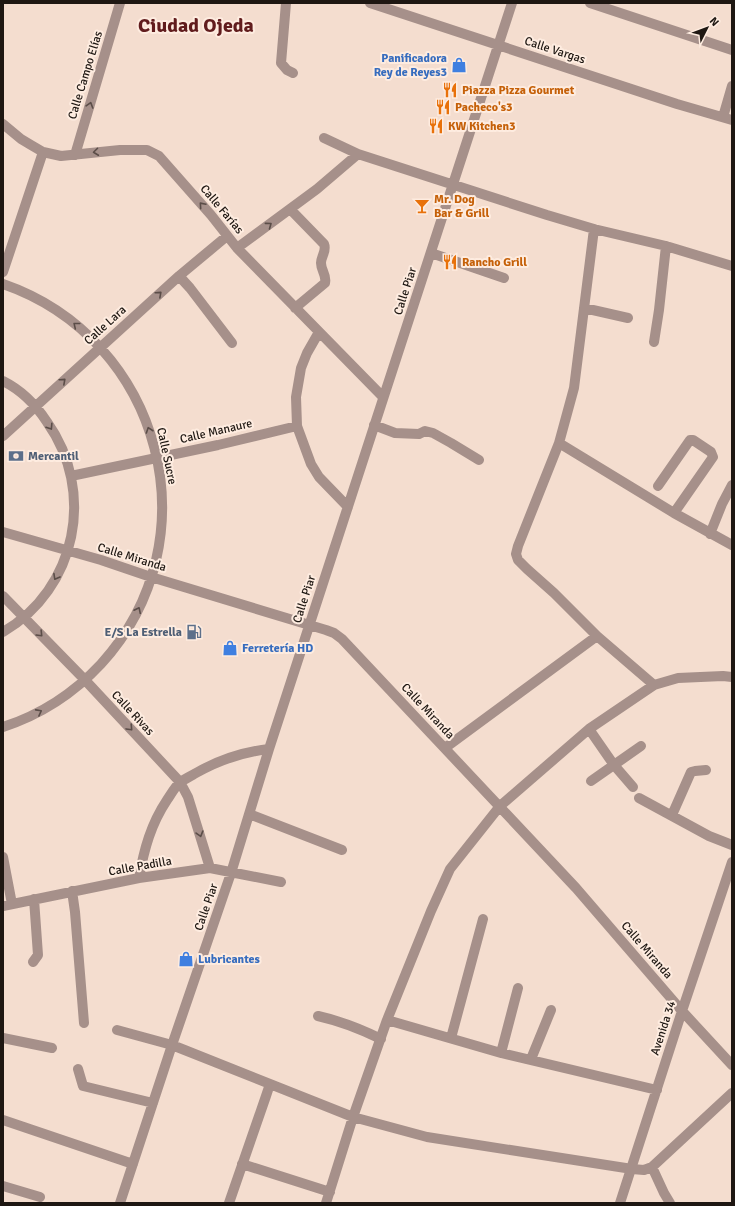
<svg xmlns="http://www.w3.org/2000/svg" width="735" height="1206" font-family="Signika,sans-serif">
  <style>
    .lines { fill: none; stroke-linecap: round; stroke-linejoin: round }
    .minor { stroke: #a6908a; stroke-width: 10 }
    .oneway { stroke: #5b4d48 }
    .labels { text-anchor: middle; stroke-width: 4; stroke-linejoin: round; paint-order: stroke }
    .street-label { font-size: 12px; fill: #1e1712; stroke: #feece0 }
    .shop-label { font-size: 12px; font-weight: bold; fill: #366cbe; stroke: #feece0; text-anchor: start }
    .food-label { font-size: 12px; font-weight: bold; fill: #c56008; stroke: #feece0; text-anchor: start }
    .service-label { font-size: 12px; font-weight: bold; fill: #4e5e75; stroke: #feece0; text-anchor: start }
    .town-label { font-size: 20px; font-weight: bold; fill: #611c1d; stroke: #feece0 }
  </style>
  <rect width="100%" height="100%" fill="#f4ddcf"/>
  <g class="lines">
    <!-- minor -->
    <path class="minor" d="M286,3L281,63L287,70L293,73
      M370,3L677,104L732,120
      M590,3L732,50
      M723,117L732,86
      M3,124L21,139L31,145L43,152L61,156L120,150H147L159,156L211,215L237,248L383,397
      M324,138L358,154L547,215L594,229L666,246L732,266
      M75,155L120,3
      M290,209L324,244C327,251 321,256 321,263C321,271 327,275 325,283L295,308
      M594,229L574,388L559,443L518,546L516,554L518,560L527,569L554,593L597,636L654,685L678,678L723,676L732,677
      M237,248L317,189L358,154
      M431,253L504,278
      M3,272L43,152
      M179,276L190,288L232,343
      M3,284C162,339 215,539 101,664C74,693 40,715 3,727
      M584,308L628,318
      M319,332L307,353L301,368L296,397L297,426L311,464L319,477L348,507
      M654,342L659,310L666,246
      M3,381C21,390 36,405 47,422C96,491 77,589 3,632
      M374,425L395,433L419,434L425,431L433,433L451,443L479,460
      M3,436L179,276L227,236
      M559,443L674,513L732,545
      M71,476L218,445L297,426
      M658,486L690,440H693L711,452L713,457L674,513
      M3,532L101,560L151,577L326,630L334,633L342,639L576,888L682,1011L732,1065
      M710,534L722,504L732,485
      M3,596L85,680L180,782L188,797L210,868
      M589,729L614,765L633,787
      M445,748L597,636
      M591,781L641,746
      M639,798L709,836L732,845
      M249,814L342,850
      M672,815L691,772L695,771L706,770
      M3,857L12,904
      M139,878C144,849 151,824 167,800C171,794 175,787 180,782C185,779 191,776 196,773C219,760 242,752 269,749
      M72,891L75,912L84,1023
      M3,906L139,878L210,868L281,882
      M33,962L38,955L34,899
      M318,1016C340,1021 361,1029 381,1039
      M387,1020L501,1053L657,1090
      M117,1030L172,1045L353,1117L427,1137L632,1169L644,1170L652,1167L732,1093
      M3,1038L52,1048
      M451,1038L483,919
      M501,1053L518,988
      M531,1059L551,1010
      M78,1069L83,1086L153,1103
      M3,1120L133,1164
      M242,1164L330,1192
      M652,1167L664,1193L670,1203
      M3,1186L40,1197
      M120,1203L172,1045L231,873L269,749L512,3
      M229,1203L266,1096L270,1084
      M326,1203L353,1117L387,1020L431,911L450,869L500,806L589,729L654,685
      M620,1203L682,1011L732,862"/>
  </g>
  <!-- one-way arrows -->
  <defs><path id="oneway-chevron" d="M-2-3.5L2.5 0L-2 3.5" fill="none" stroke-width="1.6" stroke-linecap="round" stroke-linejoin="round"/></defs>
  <g class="oneway">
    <use href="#oneway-chevron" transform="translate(90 105) rotate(-73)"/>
    <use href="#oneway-chevron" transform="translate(96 152) rotate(173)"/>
    <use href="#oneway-chevron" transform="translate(202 205) rotate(-131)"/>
    <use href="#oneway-chevron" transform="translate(269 225) rotate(-36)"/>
    <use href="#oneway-chevron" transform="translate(159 294) rotate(-42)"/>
    <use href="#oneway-chevron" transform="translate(76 325) rotate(-141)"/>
    <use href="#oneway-chevron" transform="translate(63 381) rotate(-42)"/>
    <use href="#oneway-chevron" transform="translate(50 427) rotate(57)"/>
    <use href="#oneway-chevron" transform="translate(149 430) rotate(-109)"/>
    <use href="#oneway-chevron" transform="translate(56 577) rotate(119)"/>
    <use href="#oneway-chevron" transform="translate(138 610) rotate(-64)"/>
    <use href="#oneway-chevron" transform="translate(40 634) rotate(46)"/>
    <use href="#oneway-chevron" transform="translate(39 712) rotate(-28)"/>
    <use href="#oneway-chevron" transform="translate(130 728) rotate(47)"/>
    <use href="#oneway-chevron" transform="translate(200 834) rotate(74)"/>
  </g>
  <!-- icons -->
  <defs>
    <g id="shop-bare" transform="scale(1.2)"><path d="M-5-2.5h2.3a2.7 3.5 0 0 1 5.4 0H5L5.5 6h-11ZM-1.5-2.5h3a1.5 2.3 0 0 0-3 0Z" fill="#3f7fe0" stroke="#feece0" stroke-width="2.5" paint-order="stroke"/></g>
    <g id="restaurant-bare" transform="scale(1.2)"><path d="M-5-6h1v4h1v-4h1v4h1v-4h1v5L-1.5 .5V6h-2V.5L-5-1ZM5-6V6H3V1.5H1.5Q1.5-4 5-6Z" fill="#e8710a" stroke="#feece0" stroke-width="2.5" paint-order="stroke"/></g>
    <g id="bar-bare" transform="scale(1.2)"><path d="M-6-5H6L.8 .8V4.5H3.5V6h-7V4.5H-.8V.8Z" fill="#e8710a" stroke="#feece0" stroke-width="2.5" paint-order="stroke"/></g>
    <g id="bank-bare" transform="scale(1.2)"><path d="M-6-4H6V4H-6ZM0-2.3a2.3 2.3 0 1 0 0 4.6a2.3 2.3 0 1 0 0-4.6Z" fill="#5c6f8a" stroke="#feece0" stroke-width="2.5" paint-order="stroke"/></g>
    <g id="fuel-bare" transform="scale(1.2)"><path d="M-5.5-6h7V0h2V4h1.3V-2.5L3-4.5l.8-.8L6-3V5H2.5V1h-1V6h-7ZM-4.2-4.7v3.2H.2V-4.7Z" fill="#5c6f8a" stroke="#feece0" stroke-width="2.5" paint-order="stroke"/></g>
  </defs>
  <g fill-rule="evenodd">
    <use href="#shop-bare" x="459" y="65"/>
    <use href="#restaurant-bare" x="450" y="90"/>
    <use href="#restaurant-bare" x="443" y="107"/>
    <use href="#restaurant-bare" x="436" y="126"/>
    <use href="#bar-bare" x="422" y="206"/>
    <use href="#restaurant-bare" x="450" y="262"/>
    <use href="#bank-bare" x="16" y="456"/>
    <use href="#fuel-bare" x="194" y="632"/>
    <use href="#shop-bare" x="230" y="648"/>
    <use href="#shop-bare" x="186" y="959"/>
  </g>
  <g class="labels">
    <!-- street labels -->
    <g class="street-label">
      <text transform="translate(555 50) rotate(18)" y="4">Calle Vargas</text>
      <text transform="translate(85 75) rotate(-73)" y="4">Calle Campo Elías</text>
      <text transform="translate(222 209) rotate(50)" y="4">Calle Farías</text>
      <text transform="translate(405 291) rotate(-72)" y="4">Calle Piar</text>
      <text transform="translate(105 325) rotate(-42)" y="4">Calle Lara</text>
      <text transform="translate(216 431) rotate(-13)" y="4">Calle Manaure</text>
      <text transform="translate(167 456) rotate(78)" y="4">Calle Sucre</text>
      <text transform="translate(132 557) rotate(17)" y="4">Calle Miranda</text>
      <text transform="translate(304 599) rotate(-72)" y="4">Calle Piar</text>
      <text transform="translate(428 711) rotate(47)" y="4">Calle Miranda</text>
      <text transform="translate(133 713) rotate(47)" y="4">Calle Rivas</text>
      <text transform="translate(140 866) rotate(-10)" y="4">Calle Padilla</text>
      <text transform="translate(206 907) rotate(-71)" y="4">Calle Piar</text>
      <text transform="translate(647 950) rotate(49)" y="4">Calle Miranda</text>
      <text transform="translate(663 1028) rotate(-72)" y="4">Avenida 34</text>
    </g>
    <!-- shop labels -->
    <g class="shop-label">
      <text x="447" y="62" text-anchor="end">Panificadora<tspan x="447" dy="14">Rey de Reyes3</tspan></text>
      <text x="242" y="652">Ferretería HD</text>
      <text x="198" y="963">Lubricantes</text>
    </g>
    <!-- food labels -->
    <g class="food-label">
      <text x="462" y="94">Piazza Pizza Gourmet</text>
      <text x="455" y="111">Pacheco's3</text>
      <text x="448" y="130">KW Kitchen3</text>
      <text x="434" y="203">Mr. Dog<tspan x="434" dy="14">Bar &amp; Grill</tspan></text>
      <text x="462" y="266">Rancho Grill</text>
    </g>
    <!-- service labels -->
    <g class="service-label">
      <text x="28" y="460">Mercantil</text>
      <text x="182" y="636" text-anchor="end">E/S La Estrella</text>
    </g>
    <!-- town labels -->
    <g class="town-label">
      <text x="196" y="32">Ciudad Ojeda</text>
    </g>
  </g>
  <!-- border -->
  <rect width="735" height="1206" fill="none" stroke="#1e1712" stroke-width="8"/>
  <!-- north arrow -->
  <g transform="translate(707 28) rotate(48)" stroke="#feece0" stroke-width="3" paint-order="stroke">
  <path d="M0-3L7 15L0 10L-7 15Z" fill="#1e1712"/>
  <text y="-6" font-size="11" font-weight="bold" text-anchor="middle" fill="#1e1712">N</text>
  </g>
</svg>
